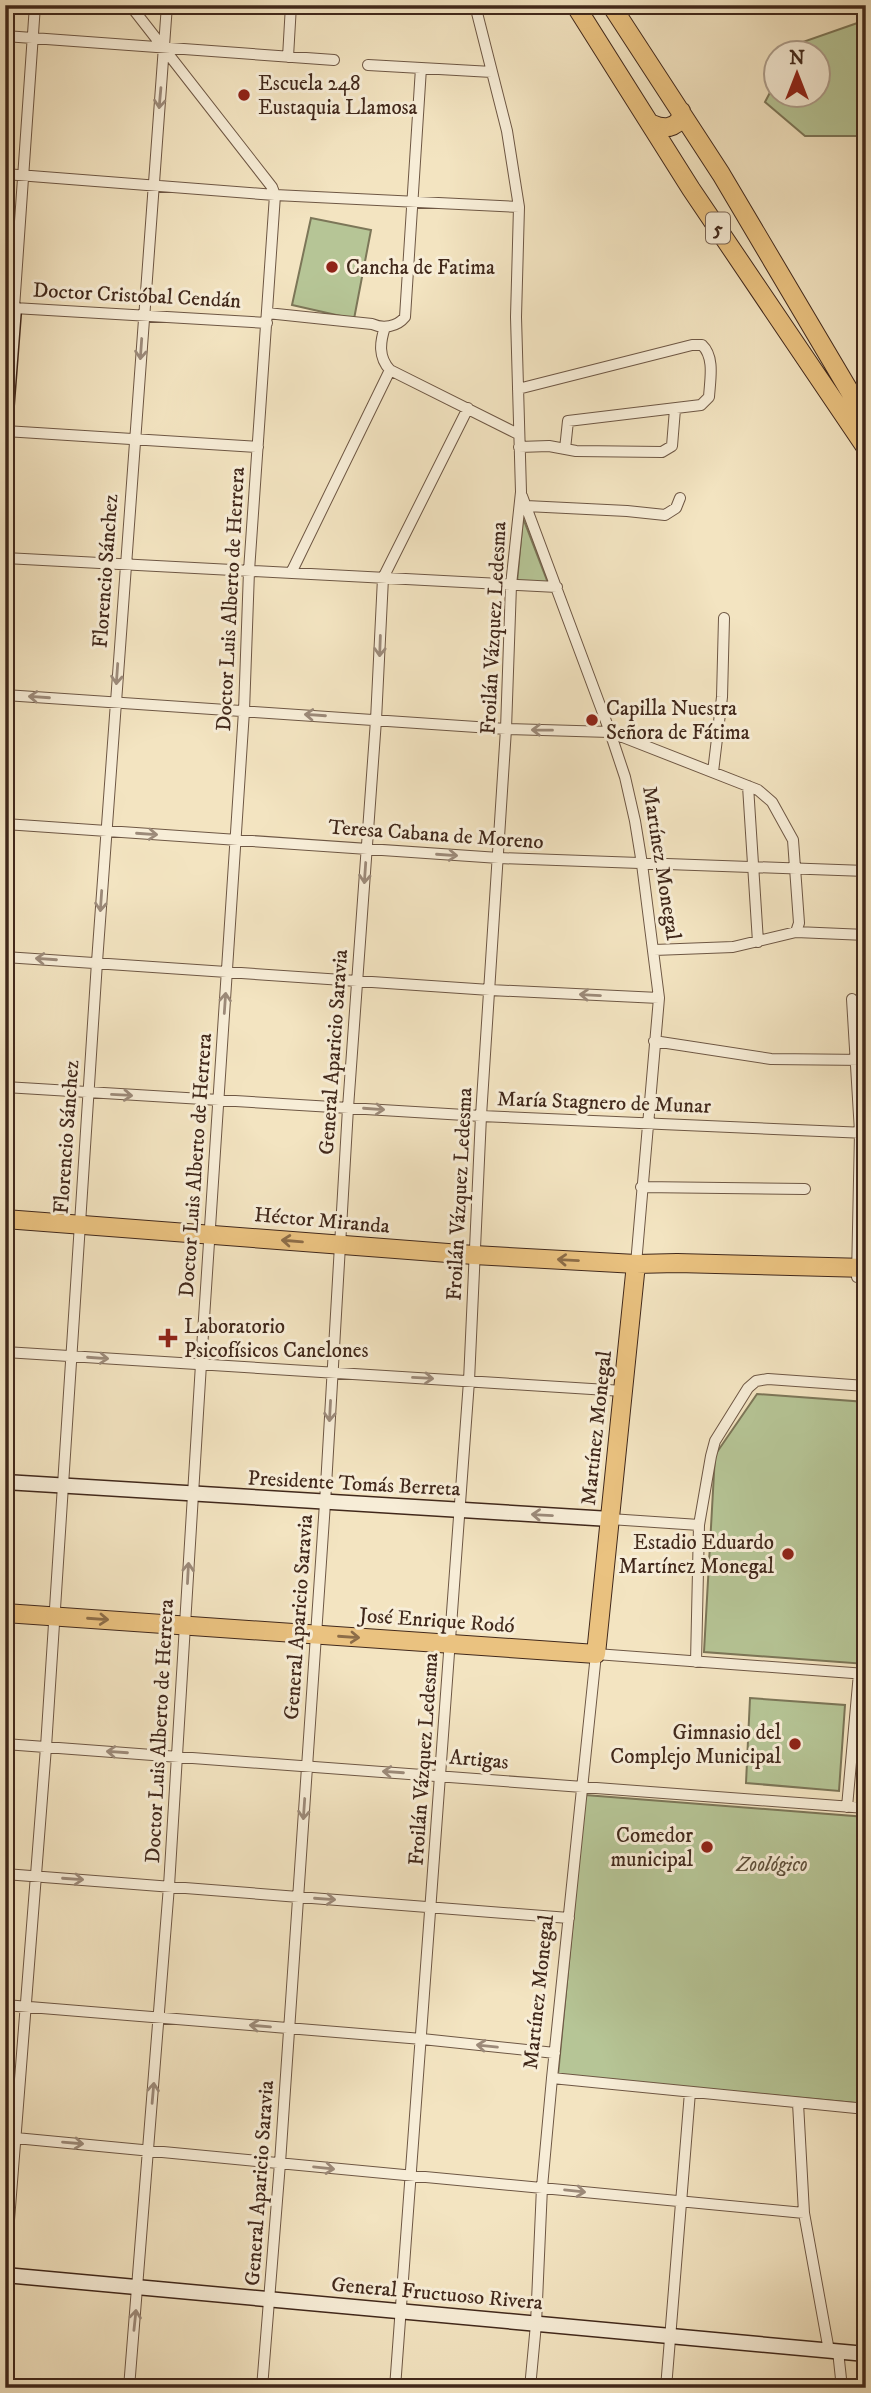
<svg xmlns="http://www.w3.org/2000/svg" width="871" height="2393" font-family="'IM FELL DW Pica',serif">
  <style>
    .green { fill: #b6c596; stroke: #7c7658; stroke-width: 2 }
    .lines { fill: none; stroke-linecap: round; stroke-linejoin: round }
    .street-casing { stroke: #6e5744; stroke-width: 12 }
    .secondary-casing { stroke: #41281b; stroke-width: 17 }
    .highway-casing { stroke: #41281b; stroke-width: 20 }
    .street { stroke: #f7edd7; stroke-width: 10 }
    .secondary { stroke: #f7edd7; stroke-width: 14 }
    .highway { stroke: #eac280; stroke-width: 18 }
    .oneway { stroke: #9c8a79 }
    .oneway2 { stroke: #8d6d48 }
    .poi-dot { fill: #8f2418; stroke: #f7edd7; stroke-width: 2.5 }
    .labels { text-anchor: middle; stroke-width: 6; stroke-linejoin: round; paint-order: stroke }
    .shield { fill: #f7edd7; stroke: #786353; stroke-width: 2 }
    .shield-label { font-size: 19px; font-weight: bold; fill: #41281b }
    .poi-label { font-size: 21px; fill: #41281b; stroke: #f7edd7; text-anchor: start }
    .street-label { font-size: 21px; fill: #41281b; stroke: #f7edd7 }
    .park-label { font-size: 21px; font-style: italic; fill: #5e4f3a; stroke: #f7edd7 }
  </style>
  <rect width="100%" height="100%" fill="#f3e4c1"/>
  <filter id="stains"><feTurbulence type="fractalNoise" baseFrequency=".00286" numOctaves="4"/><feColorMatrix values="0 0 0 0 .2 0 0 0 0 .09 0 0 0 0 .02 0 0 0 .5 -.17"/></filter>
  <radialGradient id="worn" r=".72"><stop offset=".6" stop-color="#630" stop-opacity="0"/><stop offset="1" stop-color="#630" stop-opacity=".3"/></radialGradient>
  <!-- green -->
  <path class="green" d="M866,20V136H805L765,102L776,81V94H818V52H792L797,44Z
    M311,218L371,230L354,319L292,305Z
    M523,518L548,583L517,582Z
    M757,1394L866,1402V1664L704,1652L715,1455Z
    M750,1698L845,1705L839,1791L746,1783Z
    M585,1795L866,1817V2104L558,2075Z"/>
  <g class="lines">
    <!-- street casing -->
    <g class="street-casing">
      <path id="street" d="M35,5L14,308L267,323
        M5,36L334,60
        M288,57L291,5
        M368,65L492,72
        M5,174L275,195L519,207
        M267,313L372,324C383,329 397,327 405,317L421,68
        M385,327C380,342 378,357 390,370L518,434
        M518,389L692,345H702C715,357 710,380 709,397L701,405L568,421L565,449
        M5,431L258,447
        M519,447L549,446L576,451L662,452L672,446L675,409
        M522,496L610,732L625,777L635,821L642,864L659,998L636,1264
        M526,506L627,511L665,515L676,508L680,498
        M5,558L557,587
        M291,573L390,370
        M5,695L506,729L610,732L758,790L772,802L793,840L799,923L796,932
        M713,772L722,697L724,618
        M748,786L758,942
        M5,824L499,858L866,871
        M654,950L733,947L796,932L866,935
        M5,957L490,990L659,998
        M852,999L860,1132L857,1277
        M654,1041L771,1059L866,1060
        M5,1087L481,1116L866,1133
        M641,1187L805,1189
        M5,1352L623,1391
        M610,1519L699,1525
        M696,1662L699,1525L711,1456L715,1441L748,1388L756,1381L768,1379L866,1386
        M5,1744L866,1808
        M847,1807L859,1673
        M5,1874L569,1918
        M5,2005L422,2039L555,2053
        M552,2078L866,2109
        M798,2103L804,2213L829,2351
        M5,2137L804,2213
        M5,2271L46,1747L97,962L167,5
        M838,2351L842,2388
        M129,2388L169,1886L201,1364L244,711L249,571L275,195L272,187L130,5
        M262,2388L280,2163L325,1503L348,1108L376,720L383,578L468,408
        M395,2388L469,1381L481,1116L506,729L511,585L521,492L516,317L519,207L507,131L475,5
        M530,2388L536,2324L542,2187L552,2078L596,1654L866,1674
        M666,2388L690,2092"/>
    </g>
    <!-- secondary casing -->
    <g class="secondary-casing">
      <path id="secondary" d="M5,308H14L5,425
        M5,1482L610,1519
        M5,2275L866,2354"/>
    </g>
    <!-- highway casing -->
    <g class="highway-casing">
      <path id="highway" d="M575,5L691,189L866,448
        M611,5L721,174L866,419
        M652,124C663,129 672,129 680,120L681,111
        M5,1219L474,1255L636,1264L677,1263L866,1268
        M5,1613L596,1654L636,1264"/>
    </g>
    <!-- street -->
    <use href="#street" class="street"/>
    <!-- secondary -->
    <use href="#secondary" class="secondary"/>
    <!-- highway -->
    <use href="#highway" class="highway"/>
  </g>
  <!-- one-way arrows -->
  <defs><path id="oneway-shaft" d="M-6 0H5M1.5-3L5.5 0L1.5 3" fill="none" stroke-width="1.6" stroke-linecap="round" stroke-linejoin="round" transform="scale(1.75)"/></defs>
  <g class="oneway">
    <use href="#oneway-shaft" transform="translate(160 98) rotate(95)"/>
    <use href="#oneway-shaft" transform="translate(141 349) rotate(94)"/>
    <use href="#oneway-shaft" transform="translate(380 646) rotate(92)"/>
    <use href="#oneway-shaft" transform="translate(117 674) rotate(94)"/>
    <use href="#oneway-shaft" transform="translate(39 697) rotate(-176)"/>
    <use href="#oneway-shaft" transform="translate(315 715) rotate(-176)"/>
    <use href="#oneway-shaft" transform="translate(542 730) rotate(-179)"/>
    <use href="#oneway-shaft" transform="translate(147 834) rotate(4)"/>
    <use href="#oneway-shaft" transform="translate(447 855) rotate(4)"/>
    <use href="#oneway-shaft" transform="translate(365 873) rotate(94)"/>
    <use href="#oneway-shaft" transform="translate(101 901) rotate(94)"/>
    <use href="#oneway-shaft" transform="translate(46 959) rotate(-176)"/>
    <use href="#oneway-shaft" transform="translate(590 995) rotate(-177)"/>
    <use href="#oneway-shaft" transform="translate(225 1003) rotate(-86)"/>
    <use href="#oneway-shaft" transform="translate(122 1095) rotate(3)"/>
    <use href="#oneway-shaft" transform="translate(374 1109) rotate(4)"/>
    <use href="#oneway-shaft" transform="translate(98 1358) rotate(4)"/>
    <use href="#oneway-shaft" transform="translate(423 1378) rotate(3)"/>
    <use href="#oneway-shaft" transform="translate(330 1411) rotate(93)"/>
    <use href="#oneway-shaft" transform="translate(542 1515) rotate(-177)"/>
    <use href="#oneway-shaft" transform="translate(188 1573) rotate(-87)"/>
    <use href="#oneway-shaft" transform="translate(117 1752) rotate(-176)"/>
    <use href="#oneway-shaft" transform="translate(393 1772) rotate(-176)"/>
    <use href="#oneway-shaft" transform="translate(304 1809) rotate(94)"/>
    <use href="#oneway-shaft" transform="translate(73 1879) rotate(4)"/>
    <use href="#oneway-shaft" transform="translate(325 1899) rotate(4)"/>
    <use href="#oneway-shaft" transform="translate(260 2026) rotate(-175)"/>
    <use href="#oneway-shaft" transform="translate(487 2046) rotate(-174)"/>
    <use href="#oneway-shaft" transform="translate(153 2093) rotate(-85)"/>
    <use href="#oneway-shaft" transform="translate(73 2143) rotate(5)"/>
    <use href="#oneway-shaft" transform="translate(324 2168) rotate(6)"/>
    <use href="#oneway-shaft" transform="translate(575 2191) rotate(6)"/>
    <use href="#oneway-shaft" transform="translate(135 2320) rotate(-84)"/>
  </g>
  <g class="oneway2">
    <use href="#oneway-shaft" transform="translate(292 1241) rotate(-175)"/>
    <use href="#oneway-shaft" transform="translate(568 1260) rotate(-177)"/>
    <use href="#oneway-shaft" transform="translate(98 1619) rotate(4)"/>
    <use href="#oneway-shaft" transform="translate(349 1637) rotate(4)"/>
  </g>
  <!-- markers -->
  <g class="poi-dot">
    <circle cx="244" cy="95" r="7"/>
    <circle cx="332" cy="267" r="7"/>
    <circle cx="592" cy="720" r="7"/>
    <path d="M164.5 1327.5h7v7h7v7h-7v7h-7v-7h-7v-7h7z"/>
    <circle cx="788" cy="1554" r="7"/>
    <circle cx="795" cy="1744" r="7"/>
    <circle cx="707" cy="1847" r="7"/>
  </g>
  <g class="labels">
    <!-- shield labels -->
    <rect class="shield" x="706" y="212.5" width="24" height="31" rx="5"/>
    <g class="shield-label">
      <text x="718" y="235">5</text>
    </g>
    <!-- poi labels -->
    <g class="poi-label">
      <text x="258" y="90">Escuela 248<tspan x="258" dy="24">Eustaquia Llamosa</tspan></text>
      <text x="346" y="274">Cancha de Fatima</text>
      <text x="606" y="715">Capilla Nuestra<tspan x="606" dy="24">Señora de Fátima</tspan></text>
      <text x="184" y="1333">Laboratorio<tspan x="184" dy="24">Psicofísicos Canelones</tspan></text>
      <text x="774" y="1549" text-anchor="end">Estadio Eduardo<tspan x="774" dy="24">Martínez Monegal</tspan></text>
      <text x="781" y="1739" text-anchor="end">Gimnasio del<tspan x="781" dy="24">Complejo Municipal</tspan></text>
      <text x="693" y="1842" text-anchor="end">Comedor<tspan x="693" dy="24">municipal</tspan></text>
    </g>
    <!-- street labels -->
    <g class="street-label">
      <text transform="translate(137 295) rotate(3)" y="7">Doctor Cristóbal Cendán</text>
      <text transform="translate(105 571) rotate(-86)" y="7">Florencio Sánchez</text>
      <text transform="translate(230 599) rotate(-87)" y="7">Doctor Luis Alberto de Herrera</text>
      <text transform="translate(493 628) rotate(-87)" y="7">Froilán Vázquez Ledesma</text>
      <text transform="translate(436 834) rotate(4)" y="7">Teresa Cabana de Moreno</text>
      <text transform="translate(662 863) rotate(81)" y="7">Martínez Monegal</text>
      <text transform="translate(333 1052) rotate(-86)" y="7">General Aparicio Saravia</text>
      <text transform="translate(604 1102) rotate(2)" y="7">María Stagnero de Munar</text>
      <text transform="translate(66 1137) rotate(-86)" y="7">Florencio Sánchez</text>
      <text transform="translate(195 1165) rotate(-86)" y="7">Doctor Luis Alberto de Herrera</text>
      <text transform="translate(459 1194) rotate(-87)" y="7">Froilán Vázquez Ledesma</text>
      <text transform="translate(322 1220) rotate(5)" y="7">Héctor Miranda</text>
      <text transform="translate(596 1428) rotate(-84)" y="7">Martínez Monegal</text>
      <text transform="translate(354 1483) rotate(3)" y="7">Presidente Tomás Berreta</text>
      <text transform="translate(298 1617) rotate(-86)" y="7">General Aparicio Saravia</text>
      <text transform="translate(437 1620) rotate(4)" y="7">José Enrique Rodó</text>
      <text transform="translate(159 1731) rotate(-87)" y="7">Doctor Luis Alberto de Herrera</text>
      <text transform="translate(423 1759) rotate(-86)" y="7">Froilán Vázquez Ledesma</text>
      <text transform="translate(479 1759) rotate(5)" y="7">Artigas</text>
      <text transform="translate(538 1992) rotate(-84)" y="7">Martínez Monegal</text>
      <text transform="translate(259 2183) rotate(-86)" y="7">General Aparicio Saravia</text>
      <text transform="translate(437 2293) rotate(5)" y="7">General Fructuoso Rivera</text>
    </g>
    <!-- park labels -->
    <g class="park-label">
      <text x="772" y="1871">Zoológico</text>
    </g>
  </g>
  <!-- margin -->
  <rect width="871" height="2393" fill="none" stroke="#f3e4c1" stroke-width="28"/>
  <rect x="7" y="7" width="857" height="2379" fill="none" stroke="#41281b" stroke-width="3.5"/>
  <rect x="14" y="14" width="843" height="2365" fill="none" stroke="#41281b" stroke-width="2"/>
  <!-- north arrow -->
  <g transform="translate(797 74)"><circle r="33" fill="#f7edd7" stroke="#ae9e8c" stroke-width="2"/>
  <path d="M0-5L12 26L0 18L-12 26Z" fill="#8f2418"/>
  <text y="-10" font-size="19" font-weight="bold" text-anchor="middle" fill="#41281b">N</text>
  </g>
  <rect width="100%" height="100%" filter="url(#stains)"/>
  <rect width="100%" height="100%" fill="url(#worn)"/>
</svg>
